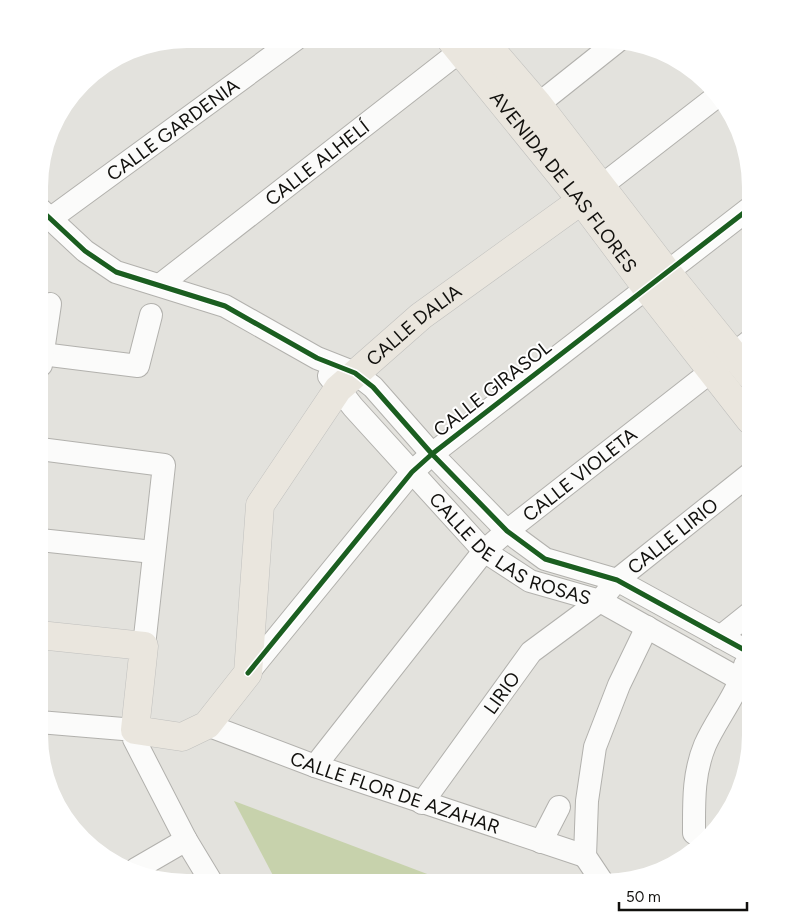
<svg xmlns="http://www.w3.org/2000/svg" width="789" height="922" font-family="Figtree,sans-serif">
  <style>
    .green { fill: #c7d2ac }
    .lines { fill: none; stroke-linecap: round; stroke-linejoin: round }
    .minor-casing { stroke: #b2b1ad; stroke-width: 24 }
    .major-casing { stroke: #c0c0be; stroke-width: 29 }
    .minor { stroke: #fbfbfa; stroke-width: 22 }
    .major { stroke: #eae6de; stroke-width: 28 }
    .cycleway-casing { stroke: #fff; stroke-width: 8 }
    .cycleway { stroke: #1b5e20; stroke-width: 5 }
    .labels { text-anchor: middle; stroke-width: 4; stroke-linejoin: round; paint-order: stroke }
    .street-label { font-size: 19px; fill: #11100d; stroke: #fff }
  </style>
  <rect width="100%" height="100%" fill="#e3e2dd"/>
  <!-- green -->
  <path class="green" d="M234,801L451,883H277Z"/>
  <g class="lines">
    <!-- minor casing -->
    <g class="minor-casing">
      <g id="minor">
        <path d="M526,114L619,40"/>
        <path d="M600,187L716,97"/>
        <path d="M41,210L85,251L116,272L225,306L317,358L355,373L373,387L432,454L507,531L545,559L617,580L750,653"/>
        <path id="s1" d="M50,219L296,39"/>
        <path id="s2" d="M160,285L473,41"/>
        <path d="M42,354L138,366L151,315"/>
        <path d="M41,365L50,304"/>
        <path id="s3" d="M329,376L353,407L484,551L530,581L600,601L741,680L750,682"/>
        <path d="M40,449L164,465L144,646"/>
        <path d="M40,540L153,552"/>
        <path d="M720,637L750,613"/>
        <path d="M248,673L412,472L432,454L750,208"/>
        <path d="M39,722L135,730L134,739L186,840L212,883"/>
        <path id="s4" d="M207,725L315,766L585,856"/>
        <path id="s5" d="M315,766L484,551L507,531L750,341"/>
        <path id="s6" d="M422,803L531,652L600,601L617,580L750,474"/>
        <path d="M694,833C694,802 693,774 705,745C717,718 738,694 745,665"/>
        <path d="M541,842L559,807"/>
        <path d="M136,869L186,840"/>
        <path d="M603,883L585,856L587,801L595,747L619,685L647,627"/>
      </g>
    </g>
    <!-- major casing -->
    <g class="major-casing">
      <g id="major">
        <path id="s7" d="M451,40L581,200L646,287L750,420"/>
        <path d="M483,40L537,103L667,272L750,375"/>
        <path id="s8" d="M39,635L144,646L135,730L182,737L207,725L248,673L260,505L338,389L421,316L600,187"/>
      </g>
    </g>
    <!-- minor -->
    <use href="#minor" class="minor"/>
    <!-- major -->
    <use href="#major" class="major"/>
    <!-- cycleway casing -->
    <g class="cycleway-casing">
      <path id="cycleway" d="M41,210L85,251L116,272L225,306L317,358L355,373L373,387L432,454L507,531L545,559L617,580L750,653
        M248,673L412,472L432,454L750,208"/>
    </g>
    <!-- cycleway -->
    <use href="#cycleway" class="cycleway"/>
  </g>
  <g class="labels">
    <!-- street labels -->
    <g class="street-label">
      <text dy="7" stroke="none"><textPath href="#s1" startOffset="152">CALLE GARDENIA</textPath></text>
      <text dy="7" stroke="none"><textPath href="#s2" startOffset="199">CALLE ALHELÍ</textPath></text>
      <text dy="7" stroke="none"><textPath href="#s7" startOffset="181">AVENIDA DE LAS FLORES</textPath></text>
      <text dy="7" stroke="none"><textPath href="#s8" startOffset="739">CALLE DALIA</textPath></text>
      <text transform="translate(492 388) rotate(-38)" y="7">CALLE GIRASOL</text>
      <text dy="7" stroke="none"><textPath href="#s5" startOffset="396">CALLE VIOLETA</textPath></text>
      <text dy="7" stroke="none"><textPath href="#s6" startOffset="370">CALLE LIRIO</textPath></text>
      <text dy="7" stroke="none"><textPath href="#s3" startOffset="255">CALLE DE LAS ROSAS</textPath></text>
      <text dy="7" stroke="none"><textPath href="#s6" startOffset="136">LIRIO</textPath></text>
      <text dy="7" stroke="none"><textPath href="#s4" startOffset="200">CALLE FLOR DE AZAHAR</textPath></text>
    </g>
  </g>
  <!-- crop -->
  <path d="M0 0H789V922H0ZM187 48H603A139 139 0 0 1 742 187V735A139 139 0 0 1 603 874H187A139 139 0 0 1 48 735V187A139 139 0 0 1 187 48Z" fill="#fff" fill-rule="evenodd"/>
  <!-- scale -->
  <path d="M619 902v8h128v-8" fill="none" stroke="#11100d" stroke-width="2.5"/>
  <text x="626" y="902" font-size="15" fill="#11100d" stroke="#ffffff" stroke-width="4" paint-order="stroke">50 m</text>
</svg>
